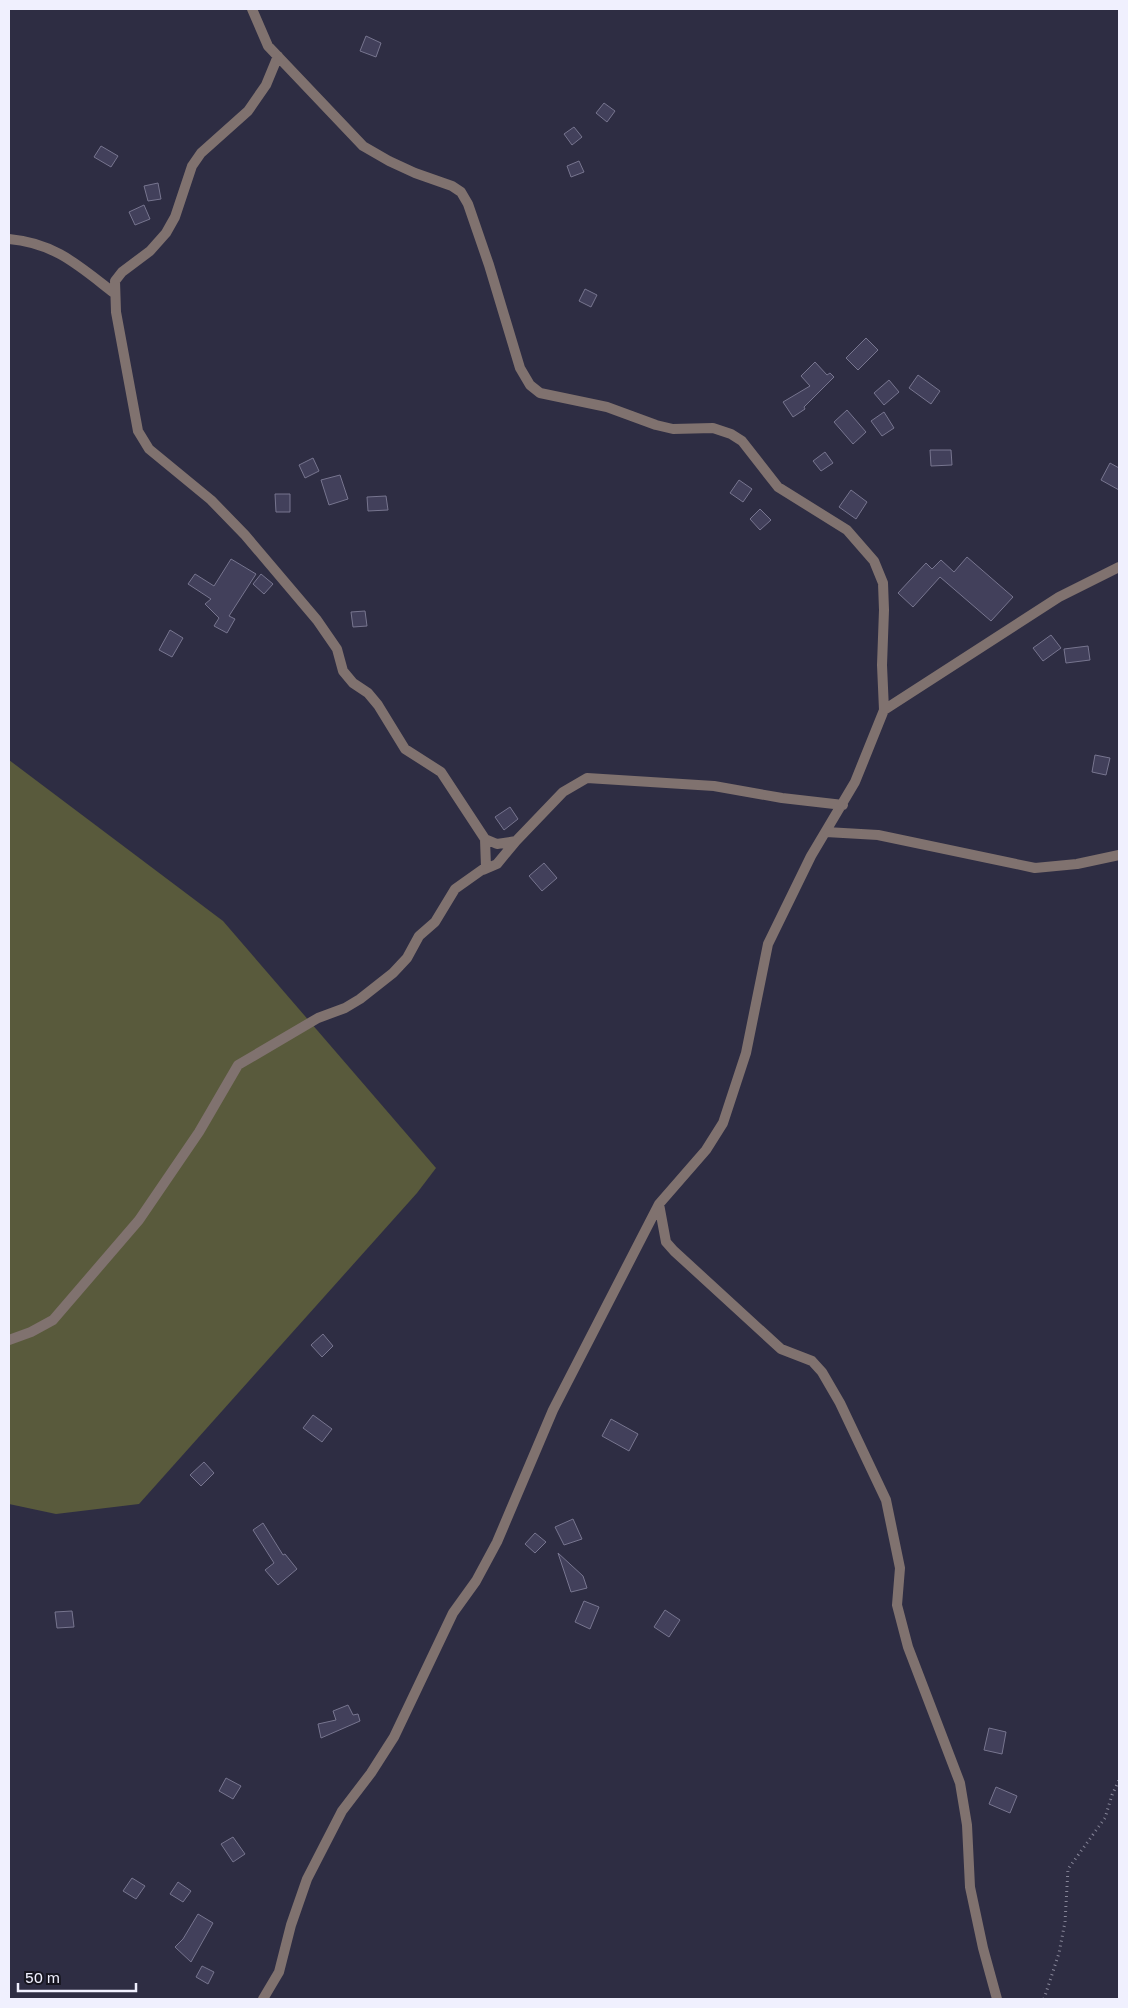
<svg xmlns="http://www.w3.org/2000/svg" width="1128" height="2008" font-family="'Golos Text',sans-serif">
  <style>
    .forest { fill: #595a3c }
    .building { fill: #42405b; stroke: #77758f }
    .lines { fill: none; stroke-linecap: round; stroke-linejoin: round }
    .path { stroke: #878699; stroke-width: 3; stroke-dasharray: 1 4; stroke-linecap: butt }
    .minor { stroke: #80726f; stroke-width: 10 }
  </style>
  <rect width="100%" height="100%" fill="#2e2d43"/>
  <!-- forest -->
  <path class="forest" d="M9,760L223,921L436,1168L417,1193L139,1504L56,1514L9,1504Z"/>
  <!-- building -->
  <path class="building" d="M366,36L381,43L376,57L360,51Z
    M604,103L615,111L607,122L596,113Z
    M574,127L582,137L572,145L564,134Z
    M101,146L118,156L111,167L94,157Z
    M579,161L584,172L571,177L567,166Z
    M158,183L161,199L148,201L144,186Z
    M144,205L150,219L135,225L129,212Z
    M585,289L597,295L591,307L579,301Z
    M866,338L878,350L858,370L846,358Z
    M815,362L827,375L830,373L834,377L804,407L805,409L793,417L783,402L810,386L801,376Z
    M918,375L940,391L931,404L909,388Z
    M889,380L899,392L884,405L874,393Z
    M847,410L866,432L853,444L834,422Z
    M884,412L894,428L882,436L871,421Z
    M930,450H951L952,465L931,466Z
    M825,452L833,463L821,471L813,461Z
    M313,458L319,471L305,478L299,465Z
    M1110,463L1119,468V490L1101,480Z
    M340,475L348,499L329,505L321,480Z
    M739,480L752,489L743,502L730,493Z
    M851,490L867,502L856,519L839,507Z
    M275,494H290V512H276Z
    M386,496L388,510L368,511L367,497Z
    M760,509L771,520L760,530L750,519Z
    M967,557L1013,597L991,621L940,577L913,607L898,593L926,563L932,569L941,560L954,572Z
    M231,559L256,574L229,616L235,619L227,633L214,626L219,618L205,604L211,599L188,584L195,574L214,586Z
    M261,574L273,584L264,594L253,584Z
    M365,611L367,626L353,627L351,612Z
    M170,630L183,638L172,657L159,650Z
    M1051,635L1061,648L1043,661L1033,648Z
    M1088,646L1090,660L1066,663L1064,649Z
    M1095,755L1110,758L1106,775L1092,772Z
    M510,807L518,819L504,830L495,817Z
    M544,863L557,878L542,891L529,876Z
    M323,1334L333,1346L322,1357L311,1345Z
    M313,1415L332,1429L322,1442L303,1428Z
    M611,1419L638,1434L629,1451L602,1436Z
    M204,1462L214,1473L201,1486L190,1475Z
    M573,1519L582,1539L564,1545L555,1527Z
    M263,1523L283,1555L285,1554L297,1569L278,1585L265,1570L274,1563L253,1530Z
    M535,1533L546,1542L535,1553L525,1544Z
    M558,1553L583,1576L587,1588L571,1592Z
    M584,1601L599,1607L590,1629L575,1622Z
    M665,1610L680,1620L669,1637L654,1627Z
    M72,1611L74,1627L57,1628L55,1612Z
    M348,1705L353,1715L358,1714L360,1721L321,1738L318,1724L336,1720L333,1711Z
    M989,1728L1006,1732L1002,1754L984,1750Z
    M226,1778L241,1786L233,1799L219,1791Z
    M996,1787L1017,1796L1010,1813L989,1804Z
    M233,1837L245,1854L233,1862L221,1844Z
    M132,1878L145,1886L136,1899L123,1891Z
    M178,1882L191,1891L183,1902L170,1894Z
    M198,1914L213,1923L191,1962L175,1947L183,1939Z
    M202,1966L214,1972L208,1984L196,1977Z"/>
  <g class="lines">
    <!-- path -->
    <path class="path" d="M1044,1999L1059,1953L1065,1922L1068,1869L1105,1818L1112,1795L1119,1780"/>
    <!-- minor -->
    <path class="minor" d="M252,9L268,46L363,146L389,161L415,173L452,186L461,192L468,204L489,265L520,368L530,385L540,393L607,407L656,425L673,429L713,428L731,434L742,441L778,487L847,530L874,561L883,583L884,610L882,665L884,710L855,782L811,856L768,944L746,1053L723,1123L706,1150L659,1204L553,1410L497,1542L476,1581L453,1613L394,1737L371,1773L342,1811L307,1879L291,1925L279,1972L263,1999
      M278,56L266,85L248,111L201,153L192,166L175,217L166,233L150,251L122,272L115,281L116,312L138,431L149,449L211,500L245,535L317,620L337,649L343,671L353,683L368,693L378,705L405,749L441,772L485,839L497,844L516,841L563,792L587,778L714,786L782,798L843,805
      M9,239C55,243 79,266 114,293
      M884,710L1059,597L1119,567
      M826,832L878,835L1035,868L1077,864L1119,855
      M483,870L497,864L516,841
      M659,1204L666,1242L674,1251L781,1349L812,1361L822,1372L840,1403L886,1500L900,1568L897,1605L908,1647L960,1783L967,1825L970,1887L983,1948L997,1999
      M9,1340L31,1332L53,1320L139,1220L199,1132L238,1065L318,1018L345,1008L360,999L393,973L407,958L419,936L435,922L455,889L486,867L485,839"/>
  </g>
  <!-- border -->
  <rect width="1128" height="2008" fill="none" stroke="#f0f0fe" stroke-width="20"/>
  <!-- scale -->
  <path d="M18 1983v8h118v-8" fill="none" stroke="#f0f0fe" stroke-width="2.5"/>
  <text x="25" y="1983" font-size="15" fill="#f0f0fe" stroke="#171621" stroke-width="4" paint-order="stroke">50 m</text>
</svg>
